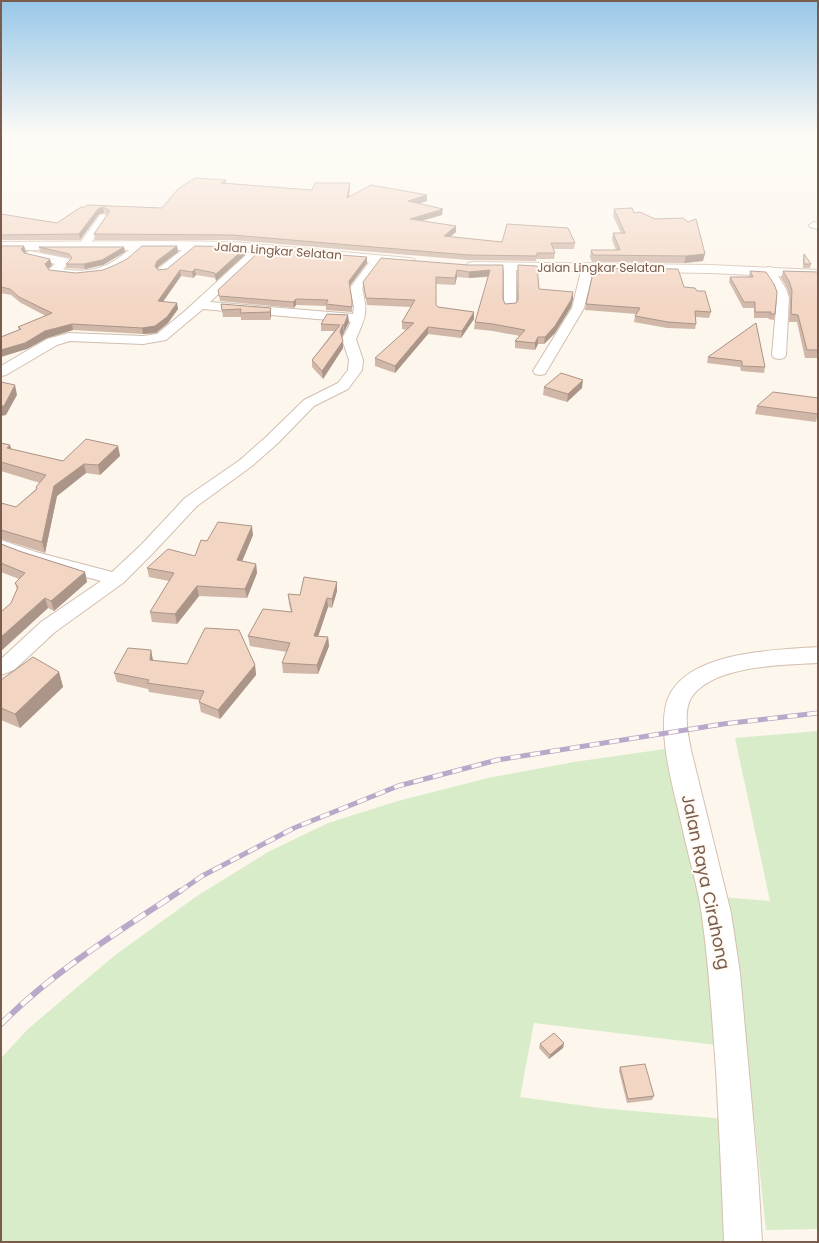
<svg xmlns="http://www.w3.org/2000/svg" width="819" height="1243" font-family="Poppins,sans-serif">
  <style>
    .green { fill: #d8ecc9 }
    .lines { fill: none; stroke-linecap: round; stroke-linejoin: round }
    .street-casing { stroke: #d1beb0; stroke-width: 2 }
    .secondary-casing { stroke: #d6c0b0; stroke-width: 2 }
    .street { fill: #fff; fill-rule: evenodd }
    .secondary { fill: #fff; fill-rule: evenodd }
    .rail-far1-casing { stroke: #b9a8c9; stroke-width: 5 }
    .rail-casing { stroke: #b9a8c9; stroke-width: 6 }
    .rail-far1 { stroke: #fffaf3; stroke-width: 3.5; stroke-dasharray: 10; stroke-linecap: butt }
    .rail { stroke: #fffaf3; stroke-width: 4.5; stroke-dasharray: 14; stroke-linecap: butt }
    .wall { fill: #d1b7a8 }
    .shaded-wall { fill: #aa9588 }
    .building { fill: #f3d5c3; stroke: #aa9588 }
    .labels { text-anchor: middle; stroke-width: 4; stroke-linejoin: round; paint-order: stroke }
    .far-street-label { font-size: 12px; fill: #7a5c4d; stroke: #fffaf3 }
    .near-street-label { font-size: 17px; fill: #7a5c4d; stroke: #fffaf3 }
  </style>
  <rect width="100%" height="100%" fill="#fdf6ec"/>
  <!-- green -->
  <path class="green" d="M818,731V1229L766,1230L740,988L722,897L770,901L735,738Z
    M672,748L705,919L716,1045L534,1023L520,1097L600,1108L725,1119L734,1242H1V1058L28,1029L114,956L197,896L268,852L328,823L398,801L488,778L574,762Z"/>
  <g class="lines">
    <!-- street casing -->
    <g class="street-casing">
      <path id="street" d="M104,214L109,217L88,247H80L78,245L80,243L100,215Z
        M814,222L818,223V229L810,227L809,225Z
        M141,242L145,243L147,245C125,276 85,282 51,274L48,270L55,264L26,257L24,255L26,253L30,251L65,258L69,259L71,262L63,269C96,275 114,264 137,243Z
        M195,242L199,243L201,245L199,247L167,274H159L157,271L159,268L191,243Z
        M260,245L264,246L266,248L264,250L210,302L353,314L354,307L350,288L373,257H381L383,259L362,288C368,313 366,316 356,339L363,360L362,370L348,389L314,406L278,443L252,466L197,506L153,553L123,583L55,632L14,670L1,675V659L41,622L101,581L22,560L1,551V540L36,552L112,572L141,545L185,498L240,460L266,437L304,400L338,383L348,370L349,360L342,339L351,322L203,309L166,340L143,344L70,341L57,345L6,375L1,376V366L47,339L69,333L143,336L157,334L185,311L256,246Z
        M510,263L514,264L516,267V306L515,309H505L504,306V267L506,264Z
        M588,263L592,264L594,267L584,308L545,374L540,375L535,374L533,371L572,308L582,267L584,264Z
        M769,267L773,268L775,271L786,289L789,298L786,355L784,358L779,359L774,358L772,355L777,298L774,289L763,271L765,268Z"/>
    </g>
    <!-- secondary casing -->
    <g class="secondary-casing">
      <path id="secondary" d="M164,241L233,242L409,258L414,259L416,262L414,265L409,266L233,250H1V242Z
        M473,262L710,265L818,270V278L710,273L468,269L466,266L468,263Z
        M818,647V663C783,665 712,665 691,698C683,712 688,735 691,750L731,913L740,973L758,1173L762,1242H724C722,1184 719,1127 716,1070C712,1018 709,967 702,916C698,887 689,859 683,831C676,797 653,725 670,694C693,651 775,650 818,647Z"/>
    </g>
    <!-- street -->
    <use href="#street" class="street"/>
    <!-- secondary -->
    <use href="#secondary" class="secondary"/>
    <!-- rail-far1 casing -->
    <g class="rail-far1-casing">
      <path id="rail-far1" d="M179,892L202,876L294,828L398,786L497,760L723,724L818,713"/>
    </g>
    <!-- rail casing -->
    <g class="rail-casing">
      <path id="rail" d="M1,1024C54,971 118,932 180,891"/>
    </g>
    <!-- rail-far1 -->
    <use href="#rail-far1" class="rail-far1"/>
    <!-- rail -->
    <use href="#rail" class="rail"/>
  </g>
  <!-- wall -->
  <path class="wall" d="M226,183L312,190L350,183V188L349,197L427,195V201L418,204L442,215L422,221L456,226V232L450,237L502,242L575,243L574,249H553L555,253L554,259H536V261L468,260L233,240H95L94,234L108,215L104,213L99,214L80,240H1V214L57,223L81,207L162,208Z
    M614,209L634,213L703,261L684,263L592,262L590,257L591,250H616L612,240L613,233H621L613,216Z
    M1,246H24L26,252L25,253L52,265L48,268L49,270L76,273L103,270L177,246L178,252L158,267L157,269L158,270L167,269L246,247L247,253L216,281L215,278L196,275L193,278L181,276L163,302L177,303L178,309L168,323L156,333L143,334L73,330L47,338L27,349L18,327L46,316L21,303L11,295L1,293Z
    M39,247H124L125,252L103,265L85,269L66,268V264L71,259L70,258L40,252Z
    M804,254L811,264L810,268H803V257Z
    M367,257V263L349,286L352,307V312L326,310V306L296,305L294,308L220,301L218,290Z
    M468,265H503V299L505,304L516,303L517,301L518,265L539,289L573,299L571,307L555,333L544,344H538L535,350L515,348V341L520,336L493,331L474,329L475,322L488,277L469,278L457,277L455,285L436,284V305L438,307L474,319L461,338L428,334L395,373L375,366V358L407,330L402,329V322L411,307L367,305L364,288L363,282Z
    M597,268L684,287L697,291L711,312L709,318L696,317V324L695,329L667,328L634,322L635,316L637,314L585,310L586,304L597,274Z
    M750,271L775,314L774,320L768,319L769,318H754V308H743L729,282L730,277H749Z
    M783,271L818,272V358H805L797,322H789L790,298L787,288L781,278Z
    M221,304L271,308V316L270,320H241V317H223Z
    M349,322L342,336L343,348L323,379L312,367V360L334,331H321V324Z
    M756,323L765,367L764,373L741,371L740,367L707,363L708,357Z
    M544,387L582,388L567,402L543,395Z
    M757,406L818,414L816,422L755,414Z
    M1,443L10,445L11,449L63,461L118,446L120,456L100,475L86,473L57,496L45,553L1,539V503L16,507L36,489V487L40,483L1,471Z
    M253,535L242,561L256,564L257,573L247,598L199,596L177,624L152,622L150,612L169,581L149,577L147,568L195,556L207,541Z
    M1,544L19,551L85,572L87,582L54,611L48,608L1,651V612L11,603L17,590L15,583L19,579L1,572Z
    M337,582V591L332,608L328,607L318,636L328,637L329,646L318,674L283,673L282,663L287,652L250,646L248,636L291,612L289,604L288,594L300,595Z
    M151,650L152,661L187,664L255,665L256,675L220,719L201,712L199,702L200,700L149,692L148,689L117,682L114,673Z
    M59,672L63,687L20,728L1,720V680Z
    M564,1043L563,1048L549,1059L539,1048L540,1044Z
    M620,1067L654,1096L652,1100L627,1103L619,1071Z"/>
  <!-- shaded-wall -->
  <path class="shaded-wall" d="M226,180V185L221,183Z
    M350,183V188L348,203L347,198Z
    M427,195V201L408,207V201Z
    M103,207L104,213L99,214L80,240L79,234L98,209Z
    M443,209L442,215L410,224V219Z
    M456,226V232L444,242V236Z
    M24,246L26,252L22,255L21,249Z
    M177,246L178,252L158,267L156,272L155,266L157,261Z
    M124,247L125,252L103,265L85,269L84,264Z
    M246,247L247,253L216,281L215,275Z
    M705,254L703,261L684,263L686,256Z
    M367,257V263L349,287V281Z
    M50,259L52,265L47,270L45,264Z
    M195,269L196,275L193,278L192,272Z
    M180,270L181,276L159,307L158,301Z
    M457,270V277L455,285V278Z
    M490,270V276L469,278V272Z
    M573,292V299L571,307L555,333L544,344L545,337Z
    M296,299V305L294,308L293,302Z
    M177,303L178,309L168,323L156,333L143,334L142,328Z
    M271,308V316L270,320V312Z
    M474,312V319L461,338L462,331Z
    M348,315L349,322L344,332V325Z
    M72,324L73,330L47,338L27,349L1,357V350L45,331Z
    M343,325L344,333L341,338L340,331Z
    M428,327V334L395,373V366Z
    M538,337V344L535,350V343Z
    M343,341V348L323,379L322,371Z
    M583,380L582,388L567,402L568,394Z
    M15,385L17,395L6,415L1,416V406Z
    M10,445L13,455L7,448Z
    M118,446L120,456L100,475L98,465Z
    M84,464L86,473L57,496L45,553L42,542L54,486Z
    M252,526L253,535L239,569L237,560Z
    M256,564L257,573L247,598L245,589Z
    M85,572L87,582L54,611L51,601Z
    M337,582V591L332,608V599Z
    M197,586L199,596L177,624L175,614Z
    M45,598L48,608L1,651V637Z
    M327,598L328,607L315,646L314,636Z
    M328,637L329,646L318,674L317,665Z
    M151,650L153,660L152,670L150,660Z
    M255,665L256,675L220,719L218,710Z
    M59,672L63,687L20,728L15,714Z
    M564,1043L563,1048L549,1059L550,1055Z"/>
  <!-- building -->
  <path class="building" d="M195,178L226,180L221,183L312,190L315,183H350L347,198L371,185L427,195L408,201L443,209L410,219L456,226L444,236L502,242L507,224L568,228L575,243H551L555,253H537V256L468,255L232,235L94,234L109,212V210L103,207L98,209L79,234L1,235V214L57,223L81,207H85L87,205L162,208L178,189Z
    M632,208L634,213L640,212L655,219L683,218L688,222L696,219L705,254L686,256L593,255L591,250H620L613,233H625L614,209Z
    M1,246H24L21,249L24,253L50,259L45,264L49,270L76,273L103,270L115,265L127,259L142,246H177L157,261L155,266L158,270L167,269L195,246L246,247L215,275V273L195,269L192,272L180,270L158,301L177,303L167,317L155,326L142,328L72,324L45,331L25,343L1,350V337L21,329L18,327L52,313L19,297L10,289L1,287Z
    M39,247H124L102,260L84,264H66L72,258L69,254Z
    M262,249L367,257L349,281L352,301V307L326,304L328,300L296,299L293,302L219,296L218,290Z
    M804,254L811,264H804Z
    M381,258L468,265H503V299L505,304L516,303L518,300V265L537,266L539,289L573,292L571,300L555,326L545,337H538L535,343L515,341L525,330L493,324L475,322L490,270L469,272L457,270L455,278L436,277V305L438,307L474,312L462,331L428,327L395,366L375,358L414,323L402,322L415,300L366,298L363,282Z
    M597,268L678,269L684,287L695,288L697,291H705L711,312L695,311L696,324L668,322L635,316L640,308L586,304L593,273L600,274Z
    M750,271L766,272L774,284L777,292L775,314H770L771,312H755V302H744L730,277H753Z
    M783,271L818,272V350H807L798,315L791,314L792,290L789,281Z
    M221,304L271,308L270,312L240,313L241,309L222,310Z
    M327,314L348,315L344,325H342H343L340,331L343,341L322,371L312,360L340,325L321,324Z
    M756,323L765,367L742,366V361L708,357Z
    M561,373L583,380L568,394L544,387Z
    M1,382L15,385L4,406H1Z
    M773,392L818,398V414L757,406Z
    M86,439L118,446L98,465L84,464L54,486L42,542L1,530V503L16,507L37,489L36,487L46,475L1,462V443L10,445L7,448L63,461Z
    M218,522L252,526L237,560L256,564L245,589L197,586L175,614L150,612L174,573L147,568L168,549L195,556L201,540L207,541Z
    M1,544L19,551L85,572L51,601L45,598L1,637V612L11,603L18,587L15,583L25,573L1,563Z
    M304,577L337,582L332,599L327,598L314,636L328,637L317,665L282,663L290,643L248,636L263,609L292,612L288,594L300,595Z
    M205,628L239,630L255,665L218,710L199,702L204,691L147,683L149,680L114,673L128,648L151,650L150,660L187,664Z
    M33,657L59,672L15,714L1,708V680Z
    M554,1033L564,1043L550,1055L540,1044Z
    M645,1064L654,1096L628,1099L620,1067Z"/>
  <!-- sky -->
  <linearGradient id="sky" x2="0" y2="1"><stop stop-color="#97c7e8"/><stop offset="0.44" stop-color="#fefbf6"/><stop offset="1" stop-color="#fefbf6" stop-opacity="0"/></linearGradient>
  <rect width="819" height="311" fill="url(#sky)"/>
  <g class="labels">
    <!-- far-street labels -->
    <g class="far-street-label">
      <text transform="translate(278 251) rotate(4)" y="4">Jalan Lingkar Selatan</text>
      <text x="601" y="272">Jalan Lingkar Selatan</text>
    </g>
    <!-- near-street labels -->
    <g class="near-street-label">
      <text transform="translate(706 882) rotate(78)" y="6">Jalan Raya Cirahong</text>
    </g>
  </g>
  <!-- border -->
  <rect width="819" height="1243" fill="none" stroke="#7a5c4d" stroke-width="4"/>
</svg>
